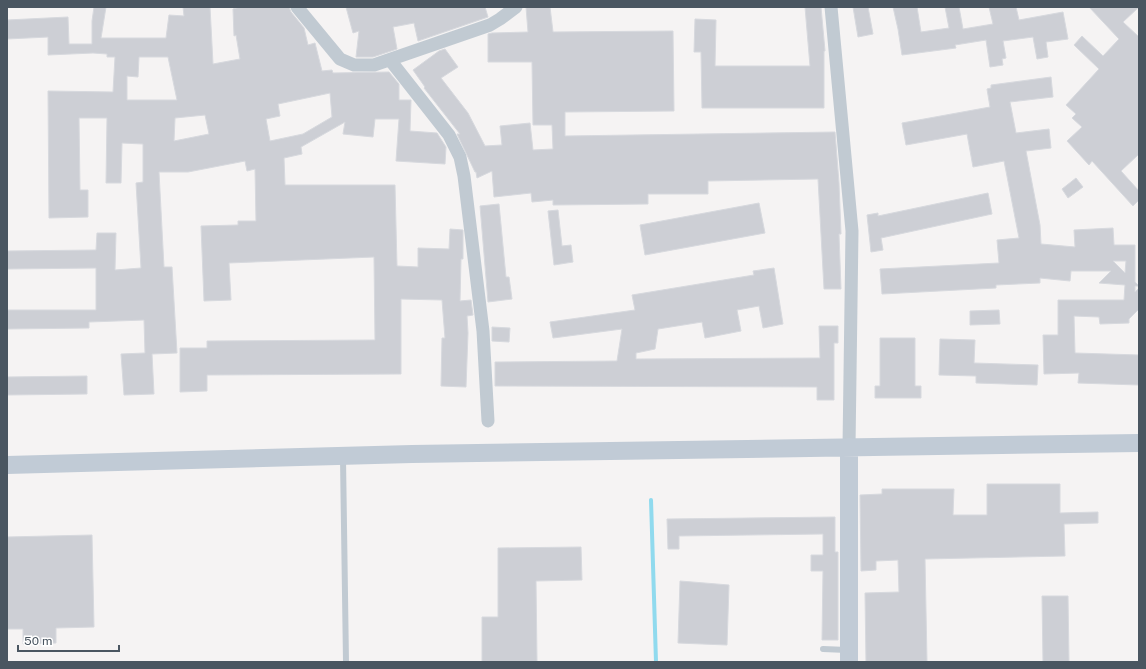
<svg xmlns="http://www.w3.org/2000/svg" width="1146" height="669" font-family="'Public Sans',sans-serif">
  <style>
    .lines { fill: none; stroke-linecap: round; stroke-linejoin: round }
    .stream { stroke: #90daee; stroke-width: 4 }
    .building { fill: #cdcfd5; stroke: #d7d9de; fill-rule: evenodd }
    .lane { stroke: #c1cad2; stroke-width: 6 }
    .street { stroke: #c1cad2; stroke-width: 13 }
    .secondary { stroke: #c1cbd6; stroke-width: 18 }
  </style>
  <rect width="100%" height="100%" fill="#f5f3f3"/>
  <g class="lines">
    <!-- stream -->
    <path class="stream" d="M651,500L656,662"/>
  </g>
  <!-- building -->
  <path class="building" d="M94,7H106L101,38H166L169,15L184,16L183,7H210L213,64L240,59L236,35L234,36L233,9L240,7H289L291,12L304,28L308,45L315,43L322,71L332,70L333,73L389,72L399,84V100H411L410,131L437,133L446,147L445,164L396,161L399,119H375L373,137L343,134L345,122L301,147L302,154L284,158L285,185H395L397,266L418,267V248L449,249L450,229L463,230V259H461L460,301L471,300L473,315L467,316L468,333L466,387L441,386L442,338H445L442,300L401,299V374L207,375V391L180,392V348H207V341L375,340L374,257L229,263L231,300L204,301L201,226L238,225V221H256L255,169L247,171L245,161L188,172H159L164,267H172L177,353L152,354L154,394L124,395L121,354L145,353L144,320L89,322V328L7,329V310H96V268L7,269V251L96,250L97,233H116L115,270L141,268L136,183L143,182V144L122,143L121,183H106L107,118H79L80,190H88V217L49,218L48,91L113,92L115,57H107V54L93,53L48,55V37L7,39V20L68,17L69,44H92V21ZM139,57H168L177,100H127V76L138,77ZM330,93L332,117L303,134L270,141L266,119L280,116L278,104ZM205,115L209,134L174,141L175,118Z
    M346,7H485L488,17L418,41L414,23L393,27L397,49L373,57H356L359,31L353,33Z
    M526,7H550L553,32L673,31L674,111L565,112V136L835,132L839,183L841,234H839L841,289H824L818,179L708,181V194H648V204L553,205V200L532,202L531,193L494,197L492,171L477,178L476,172H475L457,134H460L424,88L425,87L413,70L439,51L445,49L458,67L441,78L468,113L485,146L502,145L500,126L530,123L533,150L553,149L552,125H533L532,62H488V34L492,33L528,32Z
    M805,7H821L825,51H824V108H702L701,52H694L695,19L716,20L715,66H810Z
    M853,7H868L873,34L858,37Z
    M893,7H917L921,32L949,28L945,7H959L963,29L993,24L989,7H1016L1019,20L1063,12L1068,39L1046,42L1048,57L1037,59L1033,37L1003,41L1006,58L1002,59L1003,65L990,67L986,40L955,45L956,48L902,55L898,29Z
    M1089,7H1139L1123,22L1139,37V154L1121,171L1139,191V200L1133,206L1092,161L1089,165L1067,141L1082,127L1072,118L1076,114L1066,105L1099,69L1074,45L1082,36L1103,56L1119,39Z
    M1051,77L1053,97L1010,102L1016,133L1049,129L1051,148L1026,151L1040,225L1041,244L1075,247L1074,230L1113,228L1114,245H1135V282L1139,286H1135V292L1139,288V309L1129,319V323L1100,324L1099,317L1074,316L1075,353L1139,355V385L1078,383L1079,373L1044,374L1043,335H1058V300H1124L1125,285L1099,283L1111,271H1071L1070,281L1040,278V283L996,285V288L882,294L880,269L999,263L997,240L1019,238L1004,161L973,167L967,134L906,145L902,123L990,107L987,89L991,88V85ZM1113,261H1126L1125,273Z
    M1076,178L1083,187L1068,198L1062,189Z
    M988,193L992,214L881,238L883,250L871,252L867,215L878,213V216Z
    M759,203L765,233L645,255L640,225Z
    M499,204L506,277H509L512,299L488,302L480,206Z
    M558,210L562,246L571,245L573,262L554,265L548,211Z
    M774,268L783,324L763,328L759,306L737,310L741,331L705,338L702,322L658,329L655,349L636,353V359L820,358L819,326H838V343H834V400H817V387L495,386V362L617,361L622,329L553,338L550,322L635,310L632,295L754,275L753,271Z
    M999,310L1000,324L970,325V311Z
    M492,327L510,328L509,342L492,341Z
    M880,338H915V386H921V398H875V386H880Z
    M940,339L975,340L974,363L1038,365L1037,385L976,383V376L939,375Z
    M87,376V394L7,395V377Z
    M987,484H1060V513L1098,512V523L1064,524L1065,556L925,559L927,662H866L865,593L899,592L898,560L876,561V570L861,571L860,495L882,494V489H954L953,515H987Z
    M835,517V552H838V640H822L823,571H811V555H823V534L679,536V549H668L667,519Z
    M92,535L94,627L56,628V643L23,644V629H7V537Z
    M581,547L582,580L536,581L537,662H482V617H498V548Z
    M680,581L729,585L727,645L678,643Z
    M1042,596H1068L1069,662H1043Z"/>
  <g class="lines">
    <!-- lane -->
    <path class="lane" d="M343,458L346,662
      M823,649L847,650"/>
    <!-- street -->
    <path class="street" d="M297,7L340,59L354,65H374L490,25L500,19L516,7
      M831,7L852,231L849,447
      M390,60L449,135L460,157L464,176L483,331L488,421"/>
    <!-- secondary -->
    <path class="secondary" d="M849,447V662
      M7,465L412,454L1139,443"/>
  </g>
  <!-- border -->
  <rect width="1146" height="669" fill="none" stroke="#4a5661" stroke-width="16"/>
  <!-- scale -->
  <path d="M18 645v6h101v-6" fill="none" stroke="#4a5661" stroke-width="2"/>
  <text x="24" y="645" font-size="12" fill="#4a5661" stroke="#ffffff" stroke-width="3" paint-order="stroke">50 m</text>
</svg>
